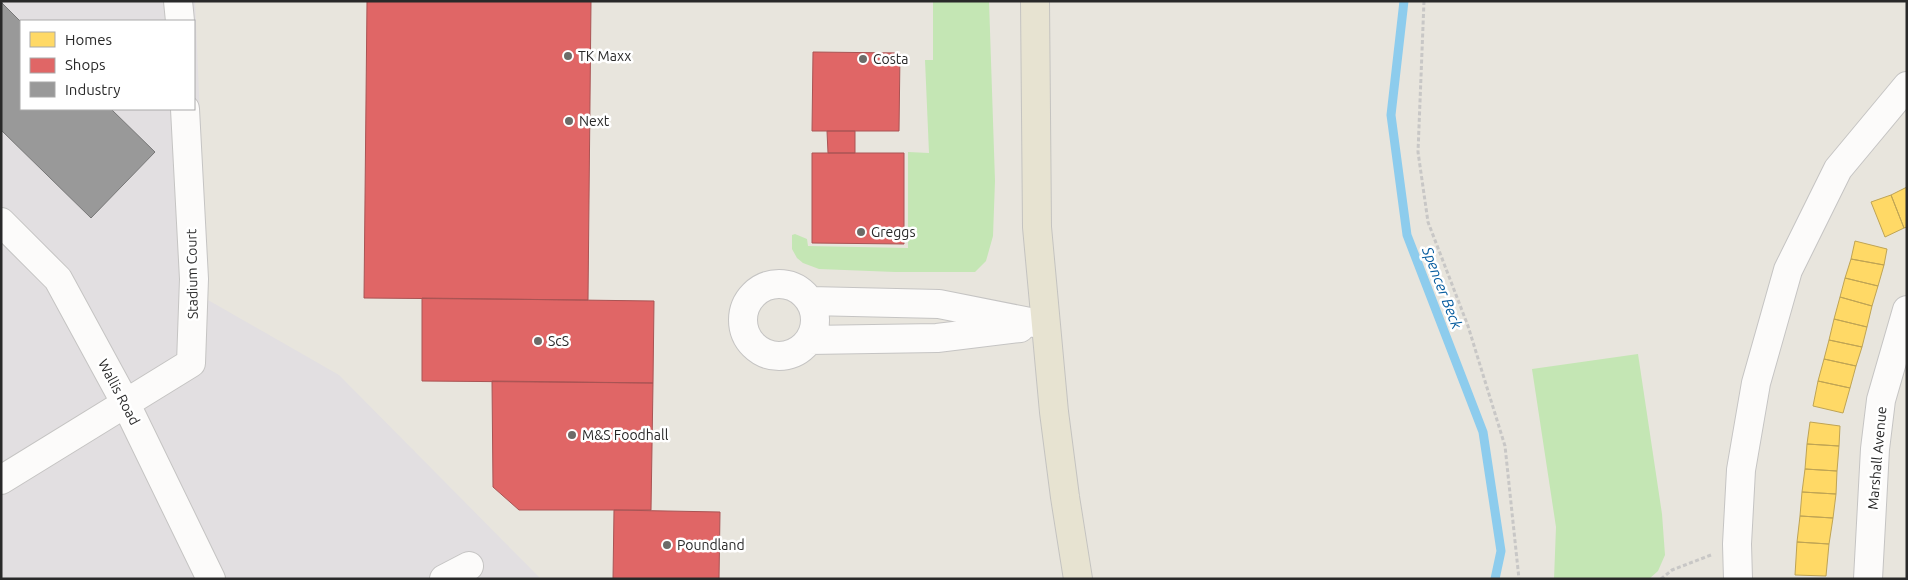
<svg xmlns="http://www.w3.org/2000/svg" width="1908" height="580" font-family="Ubuntu,sans-serif">
  <style>
    .industrial { fill: #e2dfe1; fill-rule: evenodd }
    .green { fill: #c4e6b4 }
    .homes { fill: #ffd966; stroke: #bfa454 }
    .shops { fill: #e06666; stroke: #a95454 }
    .industry { fill: #999; stroke: #777 }
    .lines { fill: none; stroke-linecap: round; stroke-linejoin: round }
    .stream { stroke: #8dcced; stroke-width: 9 }
    .minor-casing { stroke: #c5c4c3; stroke-width: 30 }
    .major-casing { stroke: #c4c3c0; stroke-width: 30 }
    .path { stroke: #c8c7c6; stroke-width: 3; stroke-dasharray: 4 2.5; stroke-linecap: butt }
    .minor { stroke: #fcfbfa; stroke-width: 28 }
    .major { stroke: #e7e3d1; stroke-width: 28 }
    .poi-dot { fill: #6c6b68; stroke: #fff; stroke-width: 2 }
    .labels { text-anchor: middle; stroke-width: 5; stroke-linejoin: round; paint-order: stroke }
    .poi-label { font-size: 14px; fill: #292929; stroke: #fff; text-anchor: start }
    .street-label { font-size: 14px; fill: #292929; stroke: #fff }
    .water-label { font-size: 15px; font-style: italic; fill: #065c9f; stroke: #fff }
  </style>
  <rect width="100%" height="100%" fill="#e8e5dd"/>
  <!-- industrial -->
  <path class="industrial" d="M1,1H195L208,300L339,375L541,579H1ZM21,21H194V109H21Z"/>
  <!-- green -->
  <path class="green" d="M933,1H989L995,181L993,236L986,261L975,272H895L819,269L803,263L797,258L792,249V235L795,234L807,239L808,246L908,248V152L929,153L925,60H933Z
    M1638,354L1662,514L1665,555L1658,571L1649,579H1554L1556,527L1532,369Z"/>
  <!-- homes -->
  <path class="homes" d="M1907,187V227L1904,228L1891,195Z
    M1891,195L1904,228L1885,237L1871,202Z
    M1855,241L1887,249L1884,265L1851,259Z
    M1851,259L1884,265L1878,286L1845,278Z
    M1845,278L1878,286L1872,306L1840,297Z
    M1840,297L1872,306L1867,327L1834,319Z
    M1834,319L1867,327L1862,347L1829,340Z
    M1829,340L1862,347L1856,366L1824,359Z
    M1824,359L1856,366L1850,388L1818,381Z
    M1818,381L1850,388L1843,413L1813,406Z
    M1810,422L1840,426L1839,446L1807,444Z
    M1807,444L1839,446L1837,471L1805,469Z
    M1805,469L1837,471L1836,494L1802,492Z
    M1802,492L1836,494L1833,518L1800,516Z
    M1800,516L1833,518L1829,544L1797,542Z
    M1797,542L1829,544L1826,576L1795,575Z"/>
  <!-- shops -->
  <path class="shops" d="M367,1H591L588,300L364,298Z
    M813,52L900,53L899,131H812Z
    M827,131H855V153H828Z
    M812,153H904V244L812,243Z
    M422,298L654,301L653,383L422,381Z
    M492,381L653,383L651,510H519L493,487Z
    M614,510L720,512L719,579H613Z"/>
  <!-- industry -->
  <path class="industry" d="M1,2L21,22V109H111L155,152L91,218L1,130Z"/>
  <g class="lines">
    <!-- stream -->
    <path class="stream" d="M1404,1L1391,115L1407,235L1483,432L1501,551L1495,579"/>
    <!-- minor casing -->
    <g class="minor-casing">
      <path id="minor" d="M178,1L180,21
        M1,222L58,279L126,404L211,579
        M743 320a36 36 0 1 1 72 0a36 36 0 1 1-72 0Z
        M810,301L939,304L1045,325
        M809,340L937,338L1020,328
        M1,480L191,363L194,279L185,109
        M444,579L469,566
        M1738,579L1737,544L1741,470L1756,383L1788,270L1838,169L1907,86
        M1868,579L1875,449L1881,400L1907,310"/>
    </g>
    <!-- major casing -->
    <g class="major-casing">
      <path id="major" d="M1035,1L1037,227L1054,412L1065,497L1078,579"/>
    </g>
    <!-- path -->
    <path class="path" d="M1424,1L1418,152L1428,222L1468,326L1505,446L1519,579
      M1661,579L1672,570L1711,555"/>
    <!-- minor -->
    <use href="#minor" class="minor"/>
    <!-- major -->
    <use href="#major" class="major"/>
  </g>
  <!-- markers -->
  <g class="poi-dot">
    <circle cx="568" cy="56" r="5"/>
    <circle cx="863" cy="59" r="5"/>
    <circle cx="569" cy="121" r="5"/>
    <circle cx="861" cy="232" r="5"/>
    <circle cx="538" cy="341" r="5"/>
    <circle cx="572" cy="435" r="5"/>
    <circle cx="667" cy="545" r="5"/>
  </g>
  <g class="labels">
    <!-- poi labels -->
    <g class="poi-label">
      <text x="578" y="61">TK Maxx</text>
      <text x="873" y="64">Costa</text>
      <text x="579" y="126">Next</text>
      <text x="871" y="237">Greggs</text>
      <text x="548" y="346">ScS</text>
      <text x="582" y="440">M&amp;S Foodhall</text>
      <text x="677" y="550">Poundland</text>
    </g>
    <!-- street labels -->
    <g class="street-label">
      <text transform="translate(192 274) rotate(-91)" y="5">Stadium Court</text>
      <text transform="translate(119 392) rotate(62)" y="5">Wallis Road</text>
      <text transform="translate(1877 458) rotate(-85)" y="5">Marshall Avenue</text>
    </g>
    <!-- water labels -->
    <g class="water-label">
      <text transform="translate(1442 288) rotate(69)" y="5">Spencer Beck</text>
    </g>
  </g>
  <!-- border -->
  <rect width="1908" height="580" fill="none" stroke="#292929" stroke-width="5"/>
  <!-- legend -->
  <rect x="20" y="20" width="175" height="90" fill="#ffffff" stroke="#a9a9a9"/>
  <rect x="30" y="32" width="25" height="15" fill="#ffd966" stroke="#a9a9a9"/>
  <text x="65" y="45" font-size="15" fill="#292929">Homes</text>
  <rect x="30" y="58" width="25" height="15" fill="#e06666" stroke="#a9a9a9"/>
  <text x="65" y="70" font-size="15" fill="#292929">Shops</text>
  <rect x="30" y="82" width="25" height="15" fill="#999999" stroke="#a9a9a9"/>
  <text x="65" y="95" font-size="15" fill="#292929">Industry</text>
</svg>
